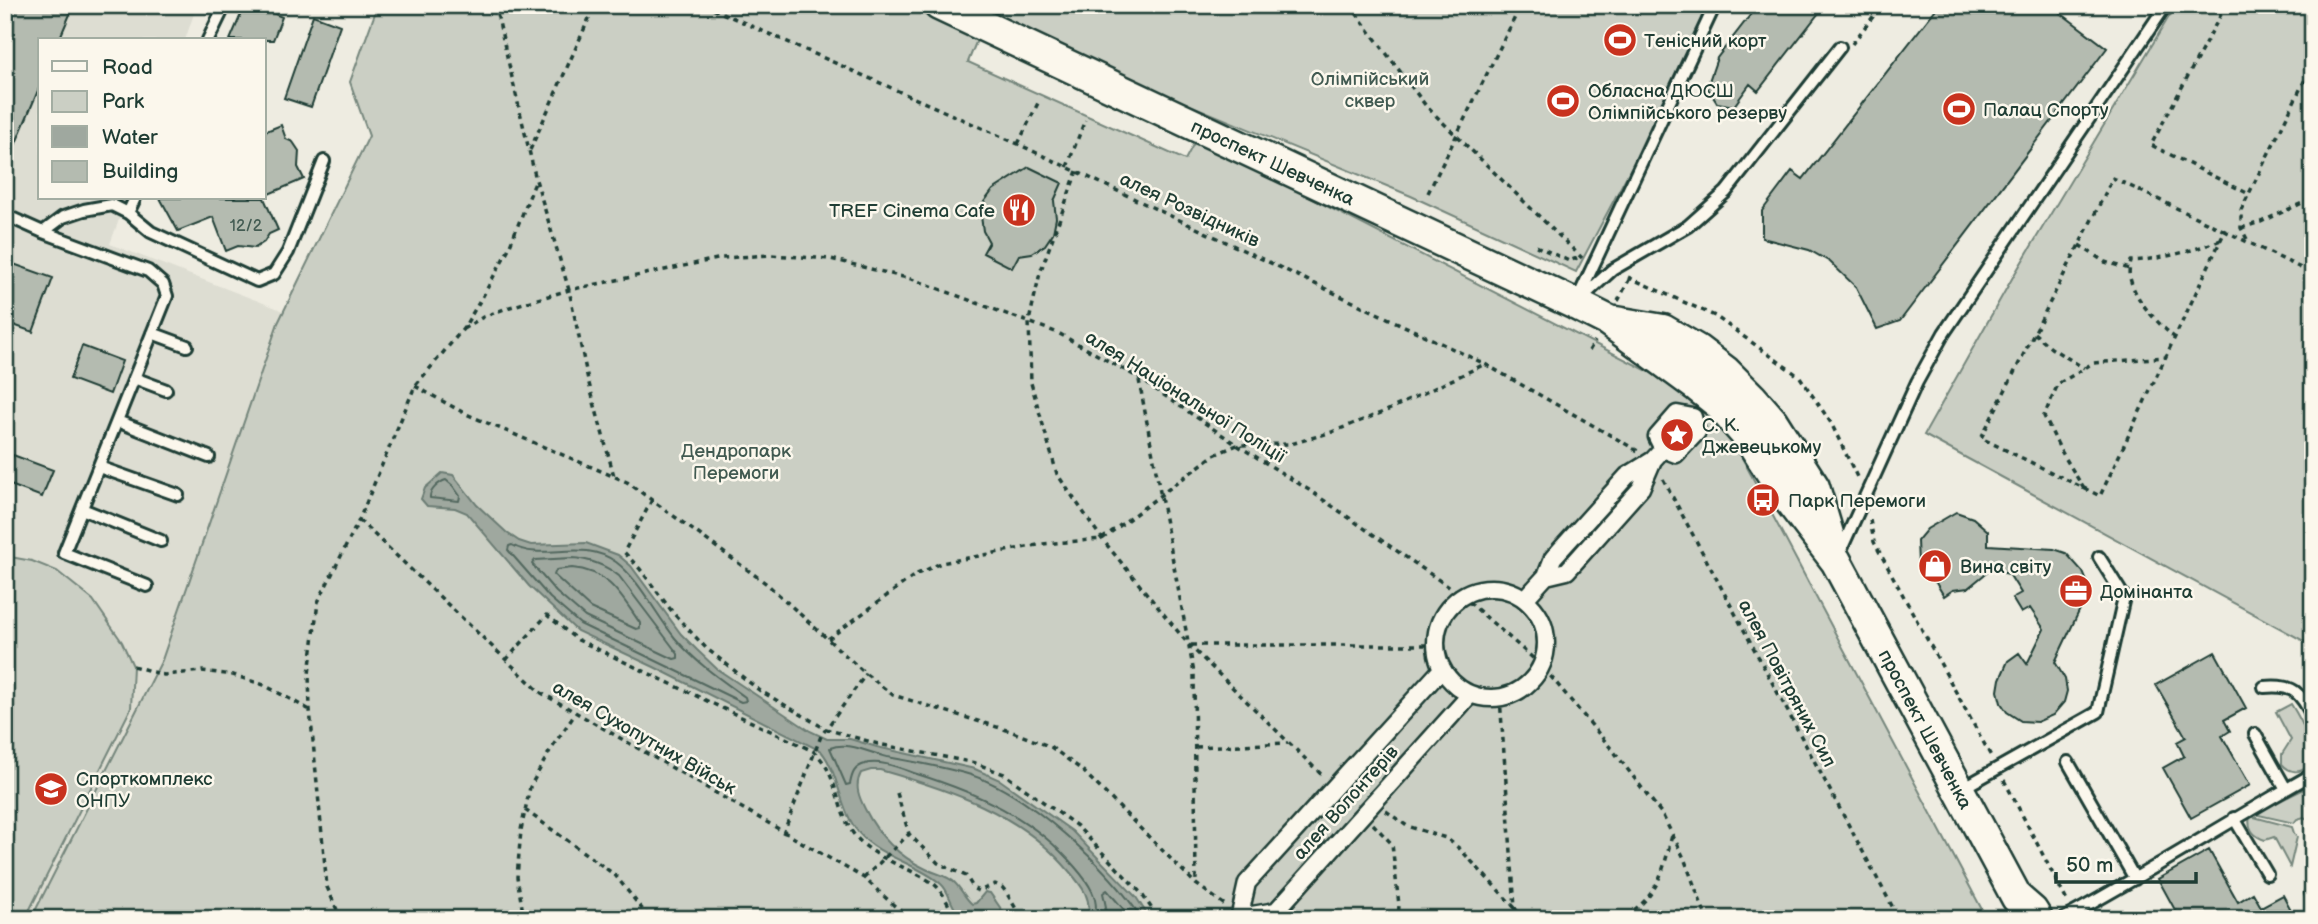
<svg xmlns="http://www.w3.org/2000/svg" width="2318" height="924" font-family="'Balsamiq Sans',sans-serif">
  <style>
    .built { fill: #ddddd2 }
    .green { fill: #cbcfc4; stroke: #75867c; stroke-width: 2 }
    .water { fill: #9fa89f; stroke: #6c7d74; stroke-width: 2 }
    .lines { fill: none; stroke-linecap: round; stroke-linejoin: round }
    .shore { stroke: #52685f; stroke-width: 2 }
    .building { fill: #b4bbb0; stroke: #1f3d34; stroke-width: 2 }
    .service-casing { stroke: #1f3d34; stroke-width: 16 }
    .pedestrian-casing { stroke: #1f3d34; stroke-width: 21 }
    .secondary-casing { stroke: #1f3d34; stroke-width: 35 }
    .path { stroke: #1f3d34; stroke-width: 3.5; stroke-dasharray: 5 5; stroke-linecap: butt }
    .service { stroke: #fbf7ec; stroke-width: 10 }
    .pedestrian { stroke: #fbf7ec; stroke-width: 16 }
    .secondary { stroke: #fbf7ec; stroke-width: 30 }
    .labels { text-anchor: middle; stroke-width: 5; stroke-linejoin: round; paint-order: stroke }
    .number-label { font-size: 16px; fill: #445c53 }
    .poi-label { font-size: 19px; fill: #1f3d34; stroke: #fbf7ec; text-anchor: start }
    .park-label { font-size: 19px; fill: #415a51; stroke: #fbf7ec }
    .street-label { font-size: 19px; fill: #1f3d34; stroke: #fbf7ec }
  </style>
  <rect width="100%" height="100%" fill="#eeece1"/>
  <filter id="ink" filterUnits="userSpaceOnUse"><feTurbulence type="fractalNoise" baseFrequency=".0143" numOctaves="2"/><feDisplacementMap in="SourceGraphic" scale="14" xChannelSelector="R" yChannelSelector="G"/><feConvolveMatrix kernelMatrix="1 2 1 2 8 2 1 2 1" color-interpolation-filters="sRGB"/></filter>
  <g filter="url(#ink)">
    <!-- built -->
    <path class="built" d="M5,5H197L185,40H40V198H127L110,244L284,311L278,323L162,660L30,919H5Z"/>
    <!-- green -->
    <path class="green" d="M378,5H928L981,30L968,62L1185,160L1196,139L1714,405L1987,919H31L162,660L278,323L369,136L350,82Z
      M948,5H1717L1576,272L1411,196Z
      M2176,5H2313V646L1924,435L2014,275Z
      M5,556L32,561L57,571L93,600L122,642L133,666L131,708L25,919H5Z
      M2291,704C2301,720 2318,749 2307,767C2298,774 2289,772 2282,764V754L2291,740L2276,712Z
      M2310,786L2313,787V823L2304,817L2297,819L2294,823L2254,814Z
      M2250,816L2292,827L2294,833L2297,837L2290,867L2274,837L2265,840C2253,836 2247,829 2250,816Z"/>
    <!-- water -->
    <path class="water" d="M442,473L453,475L477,505L507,533L519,541L531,545L586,543L618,555L631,566L681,634L697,650L717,669L810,731L827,739H850L877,747L975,769L1000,780L1072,831L1136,897L1150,919H1087C1093,899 1082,886 1069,871C1021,813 950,790 880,770H871L861,773C854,786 859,797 865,809C879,837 898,856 926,869C934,873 949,876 955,883C962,890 965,898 972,904L976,903L985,892L990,893L1008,919H965C961,915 957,911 954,907C949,899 948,890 941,884C919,864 879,857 859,833C839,810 840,774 821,751L654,667L577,631L529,586L467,513L455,508L427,506L421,499L425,488Z"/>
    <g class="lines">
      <!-- shore -->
      <path class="shore" d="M446,480L453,486L460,496L459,501L430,498C429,491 439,482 446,480Z
        M509,546L512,545C544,563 581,537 616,562C639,579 656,615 675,638C695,662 720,679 745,697L746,701L741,702L580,624L550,598L508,550Z
        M572,558C590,559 605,565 619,576L678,654V658L674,659L585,617L556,592L532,564L535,560Z
        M572,568C609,571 621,596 640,623V628L636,629L590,608L554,575L556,570Z
        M1094,919C1101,899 1088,882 1075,867C1033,817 977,793 917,774C902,769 880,759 865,764C854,767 852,774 850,784L846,785L830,748C849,741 869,753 887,757C915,762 944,767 971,775C1028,793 1110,869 1142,919
        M1103,919L1106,907L1103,893L1107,890L1132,919"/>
    </g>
    <!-- building -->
    <path class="building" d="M5,5H74L59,40H40V86L5,169Z
      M245,5H254L282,17L273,40H230Z
      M1758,5H1825L1758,91L1750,84L1734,106L1717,103L1707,87L1717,58Z
      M1939,5H2050L2107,48L1900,321L1877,329L1856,287L1830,262L1809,250L1762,238V211L1792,171L1803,179Z
      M313,15L340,25L311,107L284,98Z
      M281,125L286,139L293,142L299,151L298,167L304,179L264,196V132Z
      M1029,167L1062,183L1054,201L1056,218L1053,233L1045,245L1032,253L1019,255L1012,268L983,253L989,242L983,231L981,216L984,202L993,190Z
      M160,198H264L278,230L269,234L264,242L255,248L238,246L226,251L213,217L178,231Z
      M5,261L53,278L33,332L5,322Z
      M82,346L122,361L110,394L70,379Z
      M13,455L53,470L42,497L5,483V475Z
      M1956,512L1973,518L1988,531V545L2054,549L2066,553L2083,572L2088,584L2083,603L2055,662L2065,679L2067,691L2064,702L2053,715L2037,722L2021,721L2007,712L2001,703L1998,691L2000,679L2008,661L2019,653L2027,664L2044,629L2030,608L2021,613L2012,598L2021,593L2009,574L1990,570L1968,588L1953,590L1944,596L1936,583L1923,573L1918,564L1917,541L1927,529Z
      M2215,652L2246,708L2224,720L2230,731L2222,736L2250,785L2191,818L2163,768L2184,756L2177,742L2186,737L2156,685Z
      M2209,850L2238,902L2253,893L2261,907L2283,895L2296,919H2180L2158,879Z"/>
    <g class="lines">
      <!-- service casing -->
      <g class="service-casing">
        <path id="service" d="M208,40L225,5
          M128,213L135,198
          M5,215L43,232L148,271L163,284L167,296L64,553L147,586
          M43,232L63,217L84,210L112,205L128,213L151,232L257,281L274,274L288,252L324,161
          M1578,298L1715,5
          M1576,303L1612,270L1688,226L1726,192L1840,47
          M152,333L187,346
          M134,378L166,390
          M117,421L209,457
          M99,467L178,495
          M82,509L161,541
          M1840,552L1917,382L1944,333L2166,5
          M2264,687C2293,684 2301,692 2313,718
          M2255,734L2286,789
          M2068,762L2135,879
          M1961,789L2098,712L2124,597L2099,557
          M2234,818L2267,874
          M2311,893L2313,892
          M2063,919C2148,873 2229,821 2313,774"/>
      </g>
      <!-- pedestrian casing -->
      <g class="pedestrian-casing">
        <path id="pedestrian" d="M1677,414L1693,417L1697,432L1676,454L1663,449L1657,437Z
          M1546,576L1567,571L1641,488L1653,460
          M1436 643a55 55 0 1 1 110 0a55 55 0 1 1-110 0Z
          M1525,599L1546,576L1553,558L1627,476L1653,460L1663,449
          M1240,917L1276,911L1470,695
          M1239,919L1247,883L1442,669"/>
      </g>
      <!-- secondary casing -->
      <g class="secondary-casing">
        <path id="secondary" d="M939,5L1575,304L1607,320L1698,387L1718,403L1749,438L1790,501L1836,561L2017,898L2032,911L2037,919
          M1616,322L1663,330L1697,350L1726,372L1751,397L1772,421L1814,487L1831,544"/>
      </g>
      <!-- path -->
      <path class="path" d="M495,5L536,180L569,290L588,380L614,476
        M704,5L1018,144L1485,364L1638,451
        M1350,5L1426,106L1582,258
        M2226,5L2151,145L2249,194
        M1852,44L1882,5
        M1018,144L1040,99
        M530,150L595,5
        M1067,167L1085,120
        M1077,171L1040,273L1029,321L1031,383L1057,474L1102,539L1189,645L1322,775
        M1428,193L1521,5
        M2241,228L2261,222L2313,198
        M2225,231L2113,178L1981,438L2100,496L2225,231L2313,274
        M2247,239L2241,228V210L2313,63
        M2079,245L2105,262L2130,269
        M1536,246L1569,261L1580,257
        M1628,277L1715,316L1800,377L1831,423L1858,479
        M1618,301L1630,278
        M463,329L483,317L510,307L569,290L722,258L771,255L831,259L915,280L1058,333L1139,378L1237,445L1309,490L1462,596L1542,666L1615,753L1662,814L1684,858L1707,919
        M2034,333L2051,348L2084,368
        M2175,338C2157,322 2136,302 2130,278C2128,273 2130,267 2131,261C2163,259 2192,251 2221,240
        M1589,351L1595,341
        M1139,380L1194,673L1196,884
        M415,386L466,414L627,482L767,584L866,674L893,695L1010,731L1051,747L1082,770L1196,884L1225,905
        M1663,479L1899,919
        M2084,489L2060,449L2044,416L2058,384L2093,363L2166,357
        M652,500L624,552L640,569L674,614L706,648L759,690L826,729L878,744L975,763L1004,774L1077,826L1141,893L1159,919
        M359,520L540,692L864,878L909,919
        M1870,520L1874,542L1992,758
        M828,639L915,575L941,563L1043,544L1102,539L1214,455L1237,445L1291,444L1332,432L1386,411L1485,364
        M1191,645H1436
        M506,660L547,615L576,639L813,751C839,772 835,812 856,837C876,860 910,867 934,884C945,893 948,908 958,919
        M133,666L164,675L202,671L233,675L264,685L310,710
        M1500,698L1515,908L1522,919
        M1196,747L1288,743
        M2004,780L2067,901
        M897,793L909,834L938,863L966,876L974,889L979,891L995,884L1002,887L1006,892L1022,919
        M525,810L615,875L650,919
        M1386,811L1407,826L1446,838L1460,849L1515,908L1505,919
        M1373,824L1392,844L1399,905L1398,919
        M783,834L821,736L866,674
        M864,878L909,834
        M341,919L327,887L310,710L309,674L318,602L359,520L415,386L463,329L483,296L508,250L536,180
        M524,919L517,877L521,830L530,787L552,747L576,713
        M1616,919C1656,904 1663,873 1672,835"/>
      <!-- service -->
      <use href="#service" class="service"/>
      <!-- pedestrian -->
      <use href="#pedestrian" class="pedestrian"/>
      <!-- secondary -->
      <use href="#secondary" class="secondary"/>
    </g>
  </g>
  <!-- icons -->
  <defs>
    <g id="stadium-disc" transform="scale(1.75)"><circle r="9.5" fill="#c8321e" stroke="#fbf7ec"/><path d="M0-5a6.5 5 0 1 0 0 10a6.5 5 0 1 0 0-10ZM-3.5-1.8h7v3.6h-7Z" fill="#fff"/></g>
    <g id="restaurant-disc" transform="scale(1.75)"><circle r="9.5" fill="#c8321e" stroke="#fbf7ec"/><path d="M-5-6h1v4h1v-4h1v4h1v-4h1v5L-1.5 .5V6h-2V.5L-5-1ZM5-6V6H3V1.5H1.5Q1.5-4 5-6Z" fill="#fff"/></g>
    <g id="sight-disc" transform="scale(1.75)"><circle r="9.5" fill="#c8321e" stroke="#fbf7ec"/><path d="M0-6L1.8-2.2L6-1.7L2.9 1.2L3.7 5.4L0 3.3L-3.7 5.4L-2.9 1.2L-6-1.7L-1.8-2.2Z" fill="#fff"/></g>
    <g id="bus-disc" transform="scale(1.75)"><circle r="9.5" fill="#c8321e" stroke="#fbf7ec"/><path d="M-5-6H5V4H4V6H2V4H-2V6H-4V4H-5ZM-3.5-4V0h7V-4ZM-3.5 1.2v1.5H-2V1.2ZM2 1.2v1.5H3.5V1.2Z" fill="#fff"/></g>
    <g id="shop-disc" transform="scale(1.75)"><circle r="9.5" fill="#c8321e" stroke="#fbf7ec"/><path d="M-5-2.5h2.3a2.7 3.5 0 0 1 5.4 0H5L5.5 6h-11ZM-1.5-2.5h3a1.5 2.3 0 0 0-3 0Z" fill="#fff"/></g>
    <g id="office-disc" transform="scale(1.75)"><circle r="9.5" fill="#c8321e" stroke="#fbf7ec"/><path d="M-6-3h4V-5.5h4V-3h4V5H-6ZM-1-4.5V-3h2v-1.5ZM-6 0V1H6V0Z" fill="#fff"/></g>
    <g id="university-disc" transform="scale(1.75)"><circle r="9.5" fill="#c8321e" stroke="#fbf7ec"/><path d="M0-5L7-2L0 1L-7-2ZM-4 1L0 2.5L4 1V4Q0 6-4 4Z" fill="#fff"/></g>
  </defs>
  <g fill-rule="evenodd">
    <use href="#stadium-disc" x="1620" y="40"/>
    <use href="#stadium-disc" x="1563" y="101"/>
    <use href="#stadium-disc" x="1959" y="109"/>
    <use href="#restaurant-disc" x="1019" y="210"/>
    <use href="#sight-disc" x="1677" y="435"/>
    <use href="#bus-disc" x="1763" y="500"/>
    <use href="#shop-disc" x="1935" y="566"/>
    <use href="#office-disc" x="2076" y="591"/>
    <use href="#university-disc" x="51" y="789"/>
  </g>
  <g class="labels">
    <!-- number labels -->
    <g class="number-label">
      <text x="246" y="231">12/2</text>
    </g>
    <!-- poi labels -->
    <g class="poi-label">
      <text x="1644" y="47">Тенісний корт</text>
      <text x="1588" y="97">Обласна ДЮСШ<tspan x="1588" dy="22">Олімпійського резерву</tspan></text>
      <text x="1983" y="116">Палац Спорту</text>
      <text x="995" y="217" text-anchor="end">TREF Cinema Cafe</text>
      <text x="1702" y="431">С. К.<tspan x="1702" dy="22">Джевецькому</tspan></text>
      <text x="1788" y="507">Парк Перемоги</text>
      <text x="1960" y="573">Вина світу</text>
      <text x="2100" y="598">Домінанта</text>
      <text x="76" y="785">Спорткомплекс<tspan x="76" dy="22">ОНПУ</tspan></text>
    </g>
    <!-- park labels -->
    <g class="park-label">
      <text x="1370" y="85">Олімпійський<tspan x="1370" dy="22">сквер</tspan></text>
      <text x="736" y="457">Дендропарк<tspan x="736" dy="22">Перемоги</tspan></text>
    </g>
    <!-- street labels -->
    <g class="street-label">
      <text transform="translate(1273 162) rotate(25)" y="7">проспект Шевченка</text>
      <text transform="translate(1190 209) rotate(25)" y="7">алея Розвідників</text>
      <text transform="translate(1186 396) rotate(32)" y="7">алея Національної Поліції</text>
      <text transform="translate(1788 683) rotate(62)" y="7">алея Повітряних Сил</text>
      <text transform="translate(1926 729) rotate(62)" y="7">проспект Шевченка</text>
      <text transform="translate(645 737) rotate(30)" y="7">алея Сухопутних Військ</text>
      <text transform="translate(1345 802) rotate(-48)" y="7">алея Волонтерів</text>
    </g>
  </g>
  <!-- margin -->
  <rect width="2318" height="924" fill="none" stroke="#fbf7ec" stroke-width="28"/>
  <rect x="14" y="14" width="2290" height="896" fill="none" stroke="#1f3d34" stroke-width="2.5" filter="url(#ink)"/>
  <!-- legend -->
  <rect x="38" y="38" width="228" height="161" fill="#fbf7ec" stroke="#a3ada2" stroke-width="2"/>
  <rect x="52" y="61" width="35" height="10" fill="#fbf7ec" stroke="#a3ada2" stroke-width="2"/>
  <text x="102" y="74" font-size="21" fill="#1f3d34">Road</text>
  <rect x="52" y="91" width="35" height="21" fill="#cbcfc4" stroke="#a3ada2" stroke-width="2"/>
  <text x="102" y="108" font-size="21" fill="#1f3d34">Park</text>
  <rect x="52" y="126" width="35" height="21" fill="#9fa89f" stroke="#a3ada2" stroke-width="2"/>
  <text x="102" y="144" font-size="21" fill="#1f3d34">Water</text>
  <rect x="52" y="161" width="35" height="21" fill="#b4bbb0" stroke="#a3ada2" stroke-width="2"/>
  <text x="102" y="178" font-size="21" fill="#1f3d34">Building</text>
  <!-- scale -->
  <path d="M2056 872v10h140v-10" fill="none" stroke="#1f3d34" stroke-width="3.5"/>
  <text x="2066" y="872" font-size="21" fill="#1f3d34" stroke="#fbf7ec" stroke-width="5" paint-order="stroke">50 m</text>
</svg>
